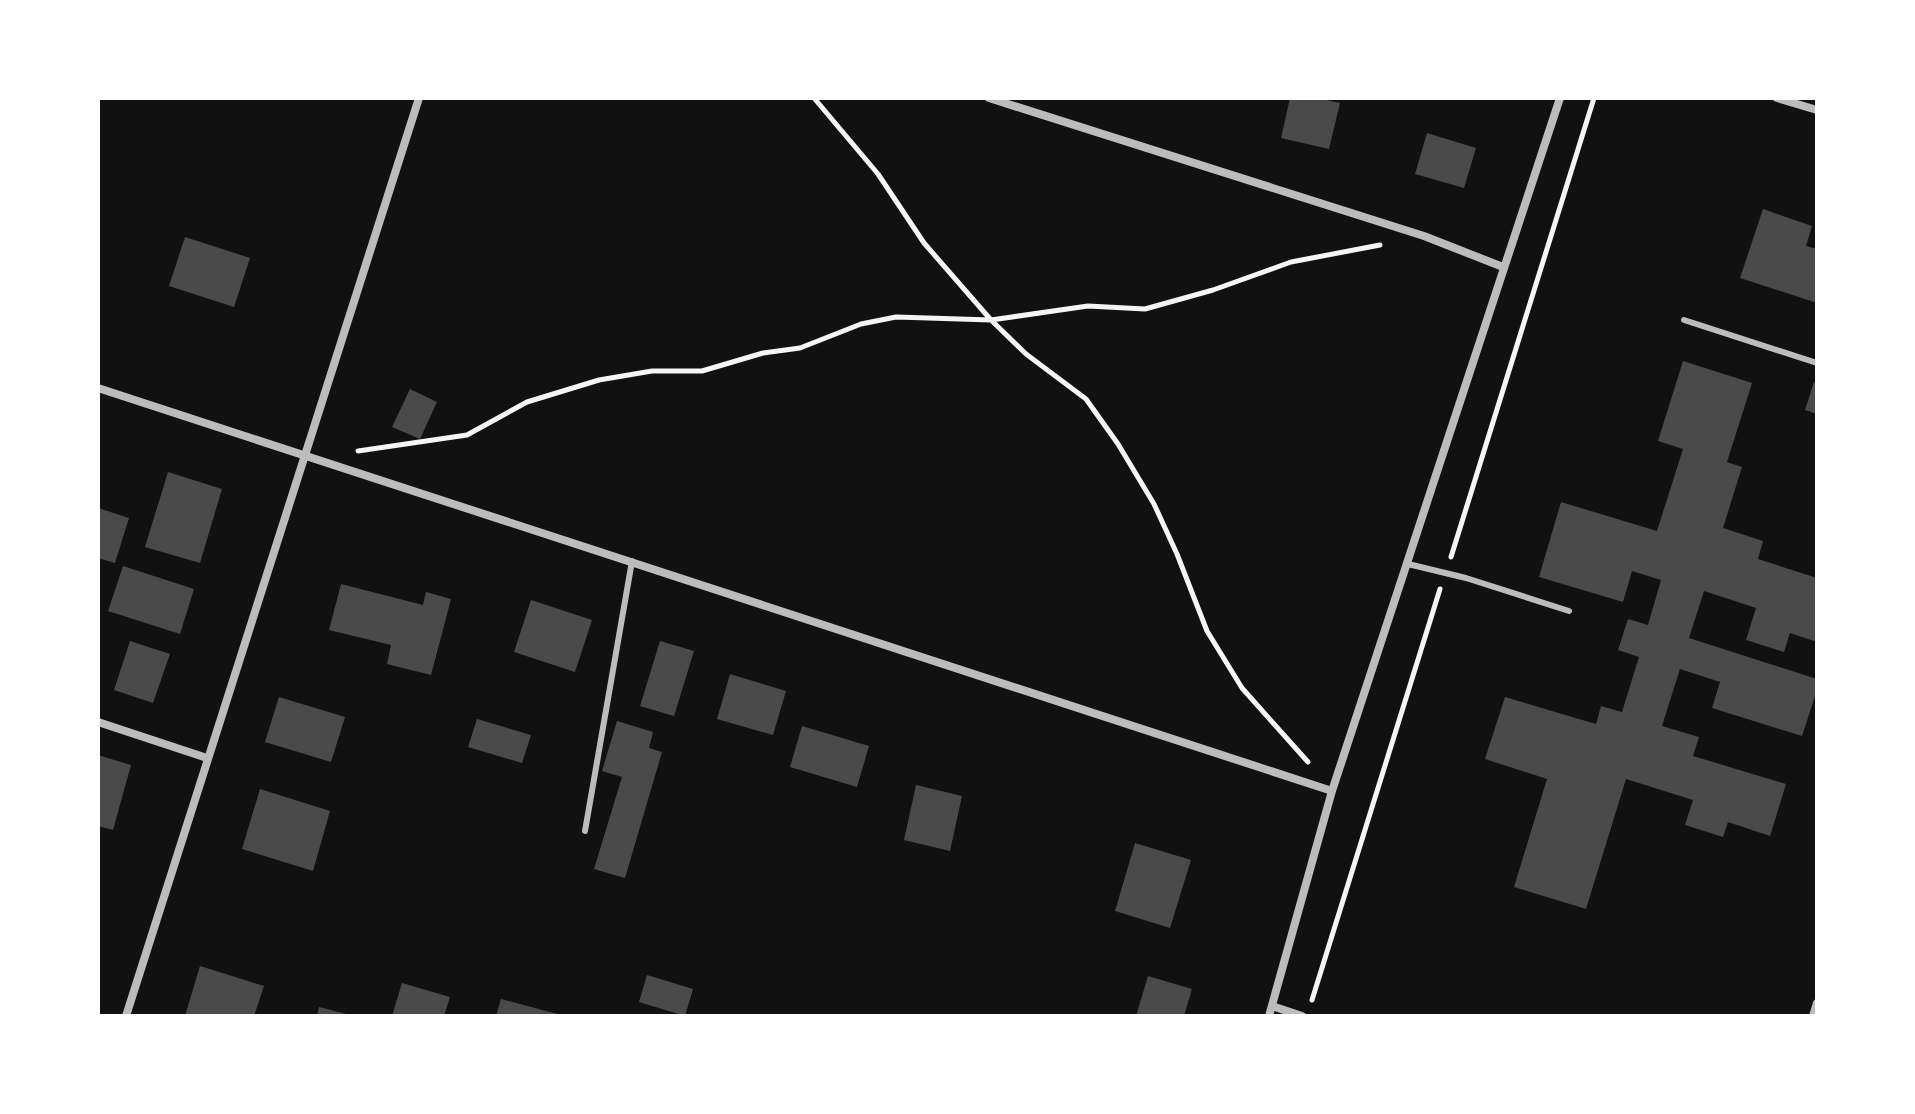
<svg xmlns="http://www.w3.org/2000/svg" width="1915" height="1114" font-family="'Crimson Pro',serif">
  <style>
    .building { fill: #4a4a4a }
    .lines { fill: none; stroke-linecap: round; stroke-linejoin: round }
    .path { stroke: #f5f5f5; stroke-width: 5 }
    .service { stroke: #bcbcbc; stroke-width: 6 }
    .minor { stroke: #bcbcbc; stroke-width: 8 }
  </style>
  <rect width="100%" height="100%" fill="#111"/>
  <!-- building -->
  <path class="building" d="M1290,98H1317L1340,103L1329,149L1281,138Z
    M1427,133L1476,148L1464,188L1415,174Z
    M1763,209L1812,226L1806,246L1817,249V303L1740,278Z
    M185,237L250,258L234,307L169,286Z
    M1683,361L1752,383L1727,462L1742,467L1723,528L1763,541L1758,559L1817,578V642L1790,633L1784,652L1746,640L1756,608L1704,591L1689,638L1817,679V690L1802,736L1712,708L1720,682L1680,669L1662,726L1699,737L1693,756L1786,784L1770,836L1728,822L1723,837L1685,825L1693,800L1626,779L1586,909L1514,887L1547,779L1485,759L1505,697L1596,724L1601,706L1622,712L1639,657L1618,650L1628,619L1648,625L1661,580L1632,571L1623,602L1539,577L1561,502L1657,531L1683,449L1658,441Z
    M1814,382L1817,383V414L1805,410Z
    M410,389L437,402L420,439L392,427Z
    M168,472L222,489L200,563L145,547Z
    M98,508L129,518L115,563L98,558Z
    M123,566L194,589L180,634L108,611Z
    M341,584L423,605L426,592L451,599L431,675L387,664L391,645L329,630Z
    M531,600L592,620L575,672L514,652Z
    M130,641L170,654L153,703L114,690Z
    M660,641L694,651L674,716L640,706Z
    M730,674L786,691L773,735L717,719Z
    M279,697L345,717L331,762L265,742Z
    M477,719L531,735L522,763L468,747Z
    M617,721L653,732L649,748L662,752L625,878L594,869L622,777L602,771Z
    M802,726L869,746L857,787L790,767Z
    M98,755L131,765L113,830L98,826Z
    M916,785L962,796L950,851L904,840Z
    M260,789L330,811L313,871L242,849Z
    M1135,843L1191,860L1170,928L1115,911Z
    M200,966L264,986L254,1016H185Z
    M647,975L693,989L685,1016L639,1002Z
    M1148,976L1192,989L1184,1016H1136Z
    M402,983L450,997L444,1016H392Z
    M501,999L561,1015V1016H496Z
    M319,1007L350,1015V1016H317Z"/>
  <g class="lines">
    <!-- path -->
    <path class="path" d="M814,98L878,174L924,243L991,320L1026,354L1086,399L1118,444L1154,504L1177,554L1207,631L1242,688L1308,762
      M358,451L467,435L527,402L599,380L652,371H702L763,353L800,348L861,324L896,317L991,320L1088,306L1145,309L1213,290L1291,262L1380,245
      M1451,557L1594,98
      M1312,1000L1440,589"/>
    <!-- service -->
    <path class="service" d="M1684,320L1817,363
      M1408,564L1466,578L1569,611
      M585,831L632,561"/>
    <!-- minor -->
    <path class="minor" d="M989,98L1424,236L1503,267
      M1777,98L1817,110
      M98,388L1332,791
      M98,722L207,758
      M1272,1006L1302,1016
      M126,1016L419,98
      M1269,1016L1332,791L1560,98
      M1813,1016L1817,1003"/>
  </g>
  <!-- border -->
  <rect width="1915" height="1114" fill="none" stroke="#ffffff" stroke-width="200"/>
</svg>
